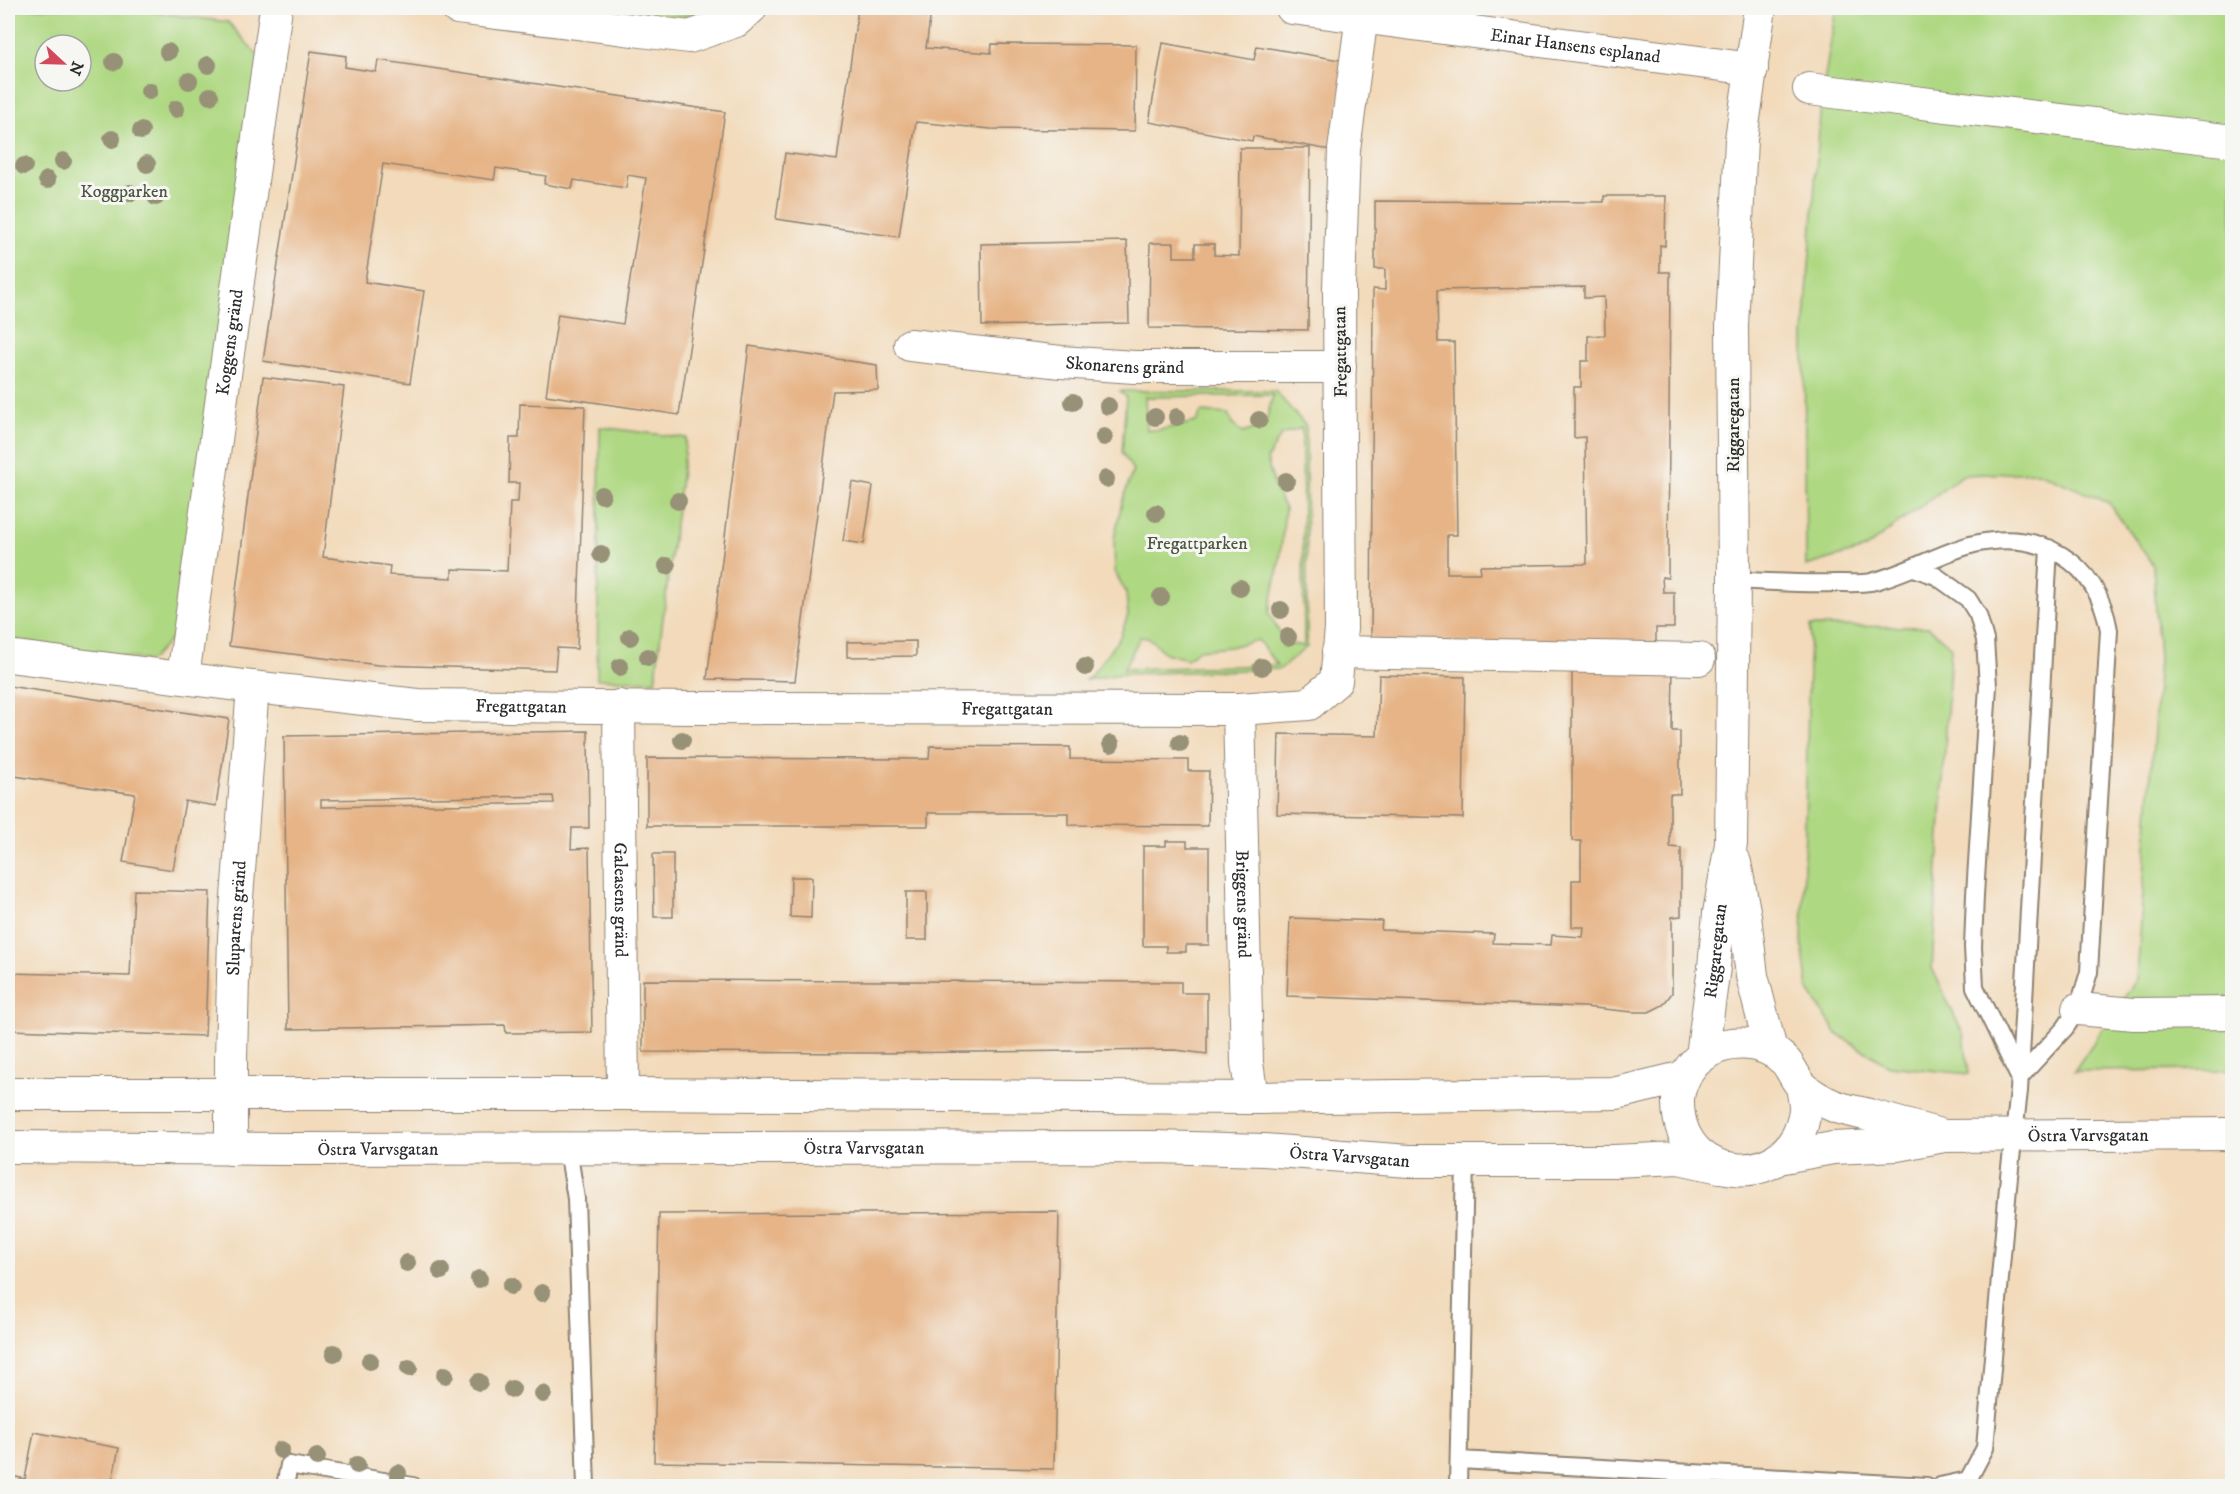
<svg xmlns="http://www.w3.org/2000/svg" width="2240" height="1494" font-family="'IM FELL DW Pica',serif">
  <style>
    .green { fill: #afd882; stroke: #6d8256; stroke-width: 1.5; fill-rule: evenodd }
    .building { fill: #e6b486; fill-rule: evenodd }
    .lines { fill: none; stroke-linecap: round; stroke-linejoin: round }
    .lane-casing { stroke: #8e8272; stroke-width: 20 }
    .street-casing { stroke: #8e8272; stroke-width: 34 }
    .lane { stroke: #fff; stroke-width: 16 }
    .street { stroke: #fff; stroke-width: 32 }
    .tree { fill: #979177 }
    .labels { text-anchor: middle; stroke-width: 6; stroke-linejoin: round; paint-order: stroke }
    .street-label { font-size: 18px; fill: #2b2b2b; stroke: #f6f6f2 }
    .park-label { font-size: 18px; fill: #4c5641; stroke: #f6f6f2 }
  </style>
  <rect width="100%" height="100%" fill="#f6f6f2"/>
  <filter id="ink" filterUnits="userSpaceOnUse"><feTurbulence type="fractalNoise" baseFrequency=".0167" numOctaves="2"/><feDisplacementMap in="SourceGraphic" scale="12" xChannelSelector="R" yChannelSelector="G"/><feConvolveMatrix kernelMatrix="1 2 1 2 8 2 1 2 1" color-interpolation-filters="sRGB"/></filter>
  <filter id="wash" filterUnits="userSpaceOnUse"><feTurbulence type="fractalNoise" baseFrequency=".008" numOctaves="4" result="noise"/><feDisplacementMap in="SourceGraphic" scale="24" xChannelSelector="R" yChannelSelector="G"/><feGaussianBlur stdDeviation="1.35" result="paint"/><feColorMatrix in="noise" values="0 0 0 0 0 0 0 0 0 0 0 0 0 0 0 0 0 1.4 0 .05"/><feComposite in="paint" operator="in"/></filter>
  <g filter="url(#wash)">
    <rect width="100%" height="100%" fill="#f2daba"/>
    <!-- green -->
    <path class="green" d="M13,8H122L228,22L260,58L182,628L150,661L8,639V14ZM45,45H81V81H45Z
      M562,8H708V11C660,26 610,14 562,8Z
      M1836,8H2232V1070L2074,1071L2137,979L2159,658L2153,565L2109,503L2038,472L1963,475L1864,549L1806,566L1804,335L1821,102Z
      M1120,391H1275L1306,426L1307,647L1280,669L1121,674L1084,680L1091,676L1120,637L1128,615L1126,592L1115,572L1114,539L1122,502L1133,470L1122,453L1126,397ZM1273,395L1265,425L1243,433L1232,424L1228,414L1201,412L1196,422L1159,430H1147L1145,397ZM1302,428L1304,646H1303L1285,643L1269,613L1280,559L1285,509L1275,489L1267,459L1281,435ZM1140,637H1148L1165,653L1187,659L1198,650L1229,647L1258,640L1277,665L1124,669Z
      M600,427L686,438L655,681L597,679Z
      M1810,626L1929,627L1951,647L1932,968L1964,1036L1969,1074L1889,1066L1837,1034L1808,989L1802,945Z"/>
    <g id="blocks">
      <!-- building -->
      <path class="building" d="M858,8H896L931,12L926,48L991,53L992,44L1136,45L1135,131L991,129L916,122L899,237L776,219L785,153L837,160Z
        M1163,43L1254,60L1257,46L1346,61L1330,150L1253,136L1252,141L1149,122Z
        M311,51L346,56L345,67L376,72L378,60L725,112L679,415L546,395L558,314L623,324L646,178L628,175L626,188L574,180L572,189L544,184L546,176L496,168L494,180L383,164L365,282L424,291L410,383L263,361Z
        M1240,148H1310L1308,330L1149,328L1150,243H1174V257H1195V244H1214V255L1239,256Z
        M1604,196H1666L1665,246L1660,245V272H1670L1668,578L1662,577L1663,592H1674V628H1656V644L1371,643L1373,289L1385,290V269H1375V201L1604,202ZM1584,287V298L1604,297L1605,335L1588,336V361H1581V387H1574V438L1585,437L1587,564L1480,566L1481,573H1447V535H1457L1454,342H1438L1437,290Z
        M1127,241L1129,323L982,326L981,244Z
        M749,346L877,365L878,390L833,391L795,681L707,679Z
        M263,377L344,387L323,557L390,566L389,575L452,578V569L507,571L510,502H518L519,483H509L510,438H519L520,404L585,406L577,649L557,648L555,670L378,665L229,646Z
        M852,482L873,486L864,544L843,541Z
        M916,641V656L847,657V642Z
        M1572,667H1673L1672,731H1680V794H1670V847L1681,848V916L1672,917V993L1663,1005L1649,1012H1633L1584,1007L1287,996L1290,918L1382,921L1381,930L1494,934L1493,943L1551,945L1552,935L1583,937L1584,927H1572V880H1581V841H1572Z
        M1379,675L1465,677L1463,818L1277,814L1279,734L1377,736Z
        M8,686L229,719L216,806L185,801L173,870L123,862L135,794L8,775Z
        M588,731L589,828H572L571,849L589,848L592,1032L506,1033L505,1025L288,1029L284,736ZM553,796L554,803L321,807V800Z
        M930,746L1070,747V759L1188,760V771H1209L1208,826L1068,825V813H928V826H647V758L929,759Z
        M1166,841H1187V847H1209V945H1186V952H1166V946H1143V846H1166Z
        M653,854H673V917H654Z
        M791,877H812L811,918L790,917Z
        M134,890L210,892L205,1036L8,1030V973L130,976Z
        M906,892H927V940H906Z
        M643,980L1181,982V993H1207V1054L1175,1050L874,1053L643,1052Z
        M1059,1212L1054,1469L654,1462L659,1214Z
        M34,1432L119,1448L111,1486H8V1475L25,1479Z"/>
    </g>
  </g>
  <g filter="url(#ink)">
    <use href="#blocks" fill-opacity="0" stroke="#8e8272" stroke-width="1.5"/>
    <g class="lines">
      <!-- lane casing -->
      <g class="lane-casing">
        <path id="lane" d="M1914,568L1936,576L1968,599L1978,615L1985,640L1988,686L1975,895L1973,947L1975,987L2019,1077
          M1734,580C1768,582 1801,584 1835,583C1846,583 1860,584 1871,582C1908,573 1939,553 1974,544C2041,529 2097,561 2109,630L2089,972L2078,1009L2065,1028L2019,1078
          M568,1149L576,1199L586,1486
          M1459,1460L1927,1486
          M285,1486L289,1465L413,1486
          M1458,1486L1465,1161
          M1940,1486L1968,1480L1985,1448L2009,1176L2019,1091L2049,548"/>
      </g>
      <!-- street casing -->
      <g class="street-casing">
        <g id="street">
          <path d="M457,8L689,37L736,21L751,8"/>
          <path id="s1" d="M1292,8L1752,69"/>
          <path d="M1809,89L2232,141"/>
          <path id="s2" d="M910,345L1061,362L1134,367H1340"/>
          <path d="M1338,652L1699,659"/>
          <path id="s3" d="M8,656L253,687L418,705L692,708L1239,709L1309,704L1336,681L1341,629L1339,287L1344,150L1363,8"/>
          <path id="s4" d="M183,677L276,8"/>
          <path id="s5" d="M619,706L623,1094"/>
          <path id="s6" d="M1239,709L1247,1063L1252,1098"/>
          <path d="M1735,863L1745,916L1752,976L1771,1050"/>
          <path d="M2078,1009L2134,1014L2232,1013"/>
          <path id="s7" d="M1702,1056L1714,967L1719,913L1731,844L1734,580L1732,326L1741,139L1760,8"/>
          <path d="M1802,1086C1803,1093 1805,1101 1805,1109C1797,1192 1680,1189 1678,1104C1677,1087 1688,1067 1701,1057C1725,1038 1763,1039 1785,1061C1792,1068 1795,1080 1803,1087C1810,1094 1824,1102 1834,1106C1845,1110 1857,1112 1869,1115C1894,1122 1919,1129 1944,1136"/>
          <path d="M8,1094H623L1252,1098L1617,1093L1684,1077"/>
          <path id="s8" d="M8,1147L295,1149L1155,1147L1264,1150L1409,1161H1614L1679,1158L1720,1167"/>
          <path id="s9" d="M231,1149V1059L234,937L253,687"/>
          <path id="s10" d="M1778,1158L1833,1148L1897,1145L1944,1136L2232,1134"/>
        </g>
      </g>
      <!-- lane -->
      <use href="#lane" class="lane"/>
      <!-- street -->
      <use href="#street" class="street"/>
    </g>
    <!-- trees -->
    <g class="tree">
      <circle cx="168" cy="52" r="9"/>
      <circle cx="114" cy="62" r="9"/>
      <circle cx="208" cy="65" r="9"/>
      <circle cx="189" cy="81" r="9"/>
      <circle cx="149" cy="91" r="9"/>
      <circle cx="210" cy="96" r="9"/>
      <circle cx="176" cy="109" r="9"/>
      <circle cx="141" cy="131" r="9"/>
      <circle cx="112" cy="139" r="9"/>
      <circle cx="63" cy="161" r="9"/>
      <circle cx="147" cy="164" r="9"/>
      <circle cx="24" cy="166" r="9"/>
      <circle cx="47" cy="180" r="9"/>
      <circle cx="130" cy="193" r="9"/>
      <circle cx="156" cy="197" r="9"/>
      <circle cx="1073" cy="402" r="9"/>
      <circle cx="1108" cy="406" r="9"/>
      <circle cx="1155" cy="417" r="9"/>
      <circle cx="1177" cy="417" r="9"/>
      <circle cx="1259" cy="420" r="9"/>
      <circle cx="1104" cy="437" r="9"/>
      <circle cx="1106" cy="479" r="9"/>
      <circle cx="1286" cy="481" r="9"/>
      <circle cx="602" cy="495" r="9"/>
      <circle cx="678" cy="501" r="9"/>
      <circle cx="1156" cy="513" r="9"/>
      <circle cx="601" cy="554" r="9"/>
      <circle cx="667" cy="566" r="9"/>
      <circle cx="1240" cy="588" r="9"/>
      <circle cx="1161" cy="597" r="9"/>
      <circle cx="1281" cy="610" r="9"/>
      <circle cx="630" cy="637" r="9"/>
      <circle cx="1288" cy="637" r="9"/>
      <circle cx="648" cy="657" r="9"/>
      <circle cx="620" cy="667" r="9"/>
      <circle cx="1085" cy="667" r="9"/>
      <circle cx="1262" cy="667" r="9"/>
      <circle cx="682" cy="740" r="9"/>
      <circle cx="1180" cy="743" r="9"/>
      <circle cx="1111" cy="744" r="9"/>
      <circle cx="407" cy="1263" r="9"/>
      <circle cx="441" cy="1271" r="9"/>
      <circle cx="479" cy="1279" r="9"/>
      <circle cx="511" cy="1286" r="9"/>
      <circle cx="542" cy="1293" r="9"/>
      <circle cx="334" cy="1353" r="9"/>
      <circle cx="370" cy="1361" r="9"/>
      <circle cx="409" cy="1368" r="9"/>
      <circle cx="445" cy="1375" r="9"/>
      <circle cx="479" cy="1382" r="9"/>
      <circle cx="512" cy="1389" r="9"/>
      <circle cx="543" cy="1394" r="9"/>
      <circle cx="281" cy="1450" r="9"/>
      <circle cx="317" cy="1457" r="9"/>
      <circle cx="357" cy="1465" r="9"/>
      <circle cx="398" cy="1473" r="9"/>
    </g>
  </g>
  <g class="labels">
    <!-- street labels -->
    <g class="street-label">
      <text dy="6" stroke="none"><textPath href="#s1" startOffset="286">Einar Hansens esplanad</textPath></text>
      <text dy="6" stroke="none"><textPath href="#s4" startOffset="338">Koggens gränd</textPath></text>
      <text transform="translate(1340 352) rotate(-91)" y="6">Fregattgatan</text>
      <text dy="6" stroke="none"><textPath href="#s2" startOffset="216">Skonarens gränd</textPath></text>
      <text transform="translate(1733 425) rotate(-90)" y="6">Riggaregatan</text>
      <text dy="6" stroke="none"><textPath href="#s3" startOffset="516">Fregattgatan</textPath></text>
      <text dy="6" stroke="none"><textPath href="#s3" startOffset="1002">Fregattgatan</textPath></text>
      <text dy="6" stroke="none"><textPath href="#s5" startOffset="194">Galeasens gränd</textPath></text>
      <text dy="6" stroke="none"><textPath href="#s6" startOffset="195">Briggens gränd</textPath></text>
      <text dy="6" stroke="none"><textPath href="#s9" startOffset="231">Sluparens gränd</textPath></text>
      <text dy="6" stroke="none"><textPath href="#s7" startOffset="106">Riggaregatan</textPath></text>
      <text dy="6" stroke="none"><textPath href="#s10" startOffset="312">Östra Varvsgatan</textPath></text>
      <text dy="6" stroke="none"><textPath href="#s8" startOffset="856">Östra Varvsgatan</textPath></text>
      <text dy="6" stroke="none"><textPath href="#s8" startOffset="370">Östra Varvsgatan</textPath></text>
      <text dy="6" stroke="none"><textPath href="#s8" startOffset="1342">Östra Varvsgatan</textPath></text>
    </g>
    <!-- park labels -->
    <g class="park-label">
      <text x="124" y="197">Koggparken</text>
      <text x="1197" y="549">Fregattparken</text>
    </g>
  </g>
  <!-- margin -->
  <rect width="2240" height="1494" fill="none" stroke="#f6f6f2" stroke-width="30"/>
  <!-- north arrow -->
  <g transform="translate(63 63) rotate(112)"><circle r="28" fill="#f6f6f2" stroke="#a5a5a2" stroke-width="1.5"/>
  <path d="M0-4.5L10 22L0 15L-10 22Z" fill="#d1495b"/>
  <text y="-9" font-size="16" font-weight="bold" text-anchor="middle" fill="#2b2b2b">N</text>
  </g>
</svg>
